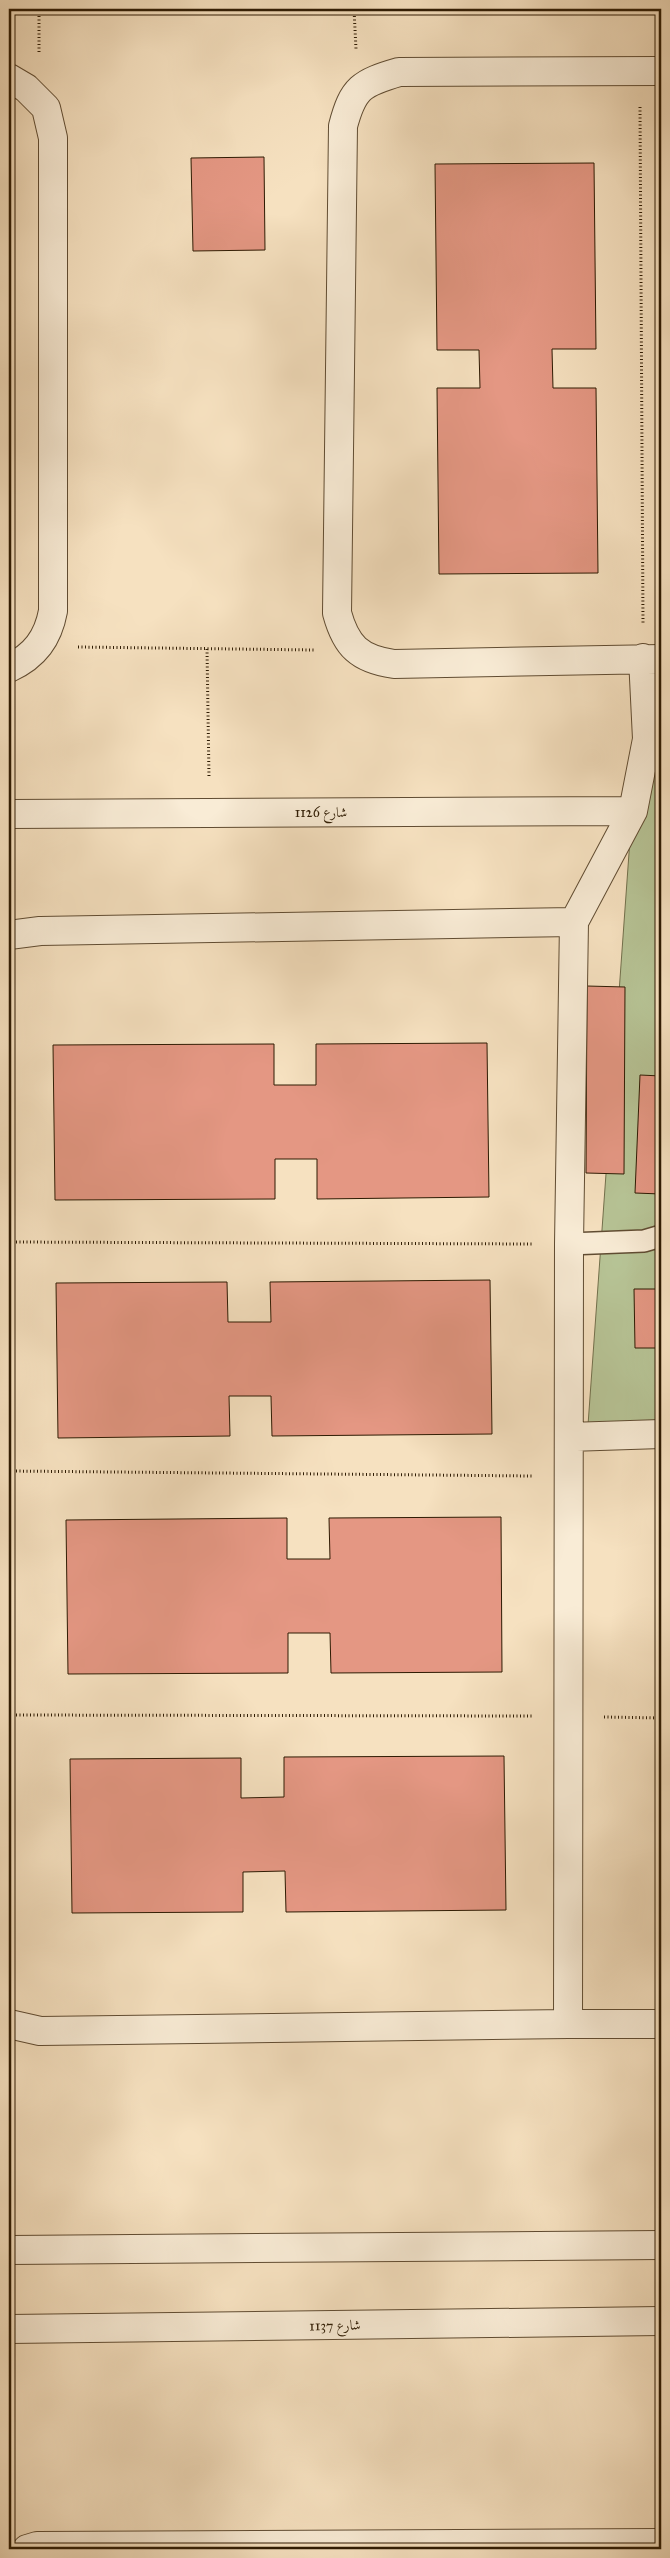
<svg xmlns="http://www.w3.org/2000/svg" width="670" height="2558" font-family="'IM FELL Great Primer',Amiri,serif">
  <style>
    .green { fill: #b7c496; stroke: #72704c }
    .building { fill: #e49783; stroke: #2e1b03 }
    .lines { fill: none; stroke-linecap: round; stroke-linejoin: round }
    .lane-casing { stroke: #604c32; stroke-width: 24 }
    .street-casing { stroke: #604c32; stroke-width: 30 }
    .path { stroke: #2e1b03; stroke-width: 3; stroke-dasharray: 1 2.5; stroke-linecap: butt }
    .lane { stroke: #f9ecd6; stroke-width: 21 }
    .street { stroke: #f9ecd6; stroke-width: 28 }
    .labels { text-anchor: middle; stroke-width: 4; stroke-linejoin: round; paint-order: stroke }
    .street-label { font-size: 14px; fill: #2e1b03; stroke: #f9ecd6 }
  </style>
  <rect width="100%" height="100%" fill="#f6e1c0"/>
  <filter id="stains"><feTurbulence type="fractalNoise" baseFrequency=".004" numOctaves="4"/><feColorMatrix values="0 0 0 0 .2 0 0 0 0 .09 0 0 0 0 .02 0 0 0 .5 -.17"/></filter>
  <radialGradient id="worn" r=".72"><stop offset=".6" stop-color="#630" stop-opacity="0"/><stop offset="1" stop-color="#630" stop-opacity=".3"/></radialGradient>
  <!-- green -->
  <path class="green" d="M643,658H661V1426L588,1425Z"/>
  <!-- building -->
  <path class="building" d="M264,157L265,250L193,251L191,158Z
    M594,163L596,349H552L553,388H596L598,573L439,574L437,388H480L479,350H437L435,164Z
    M587,986L625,987L624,1174L586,1173Z
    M487,1043L489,1197L317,1199V1159H275V1199L55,1200L53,1045L274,1044V1085H316V1044Z
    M640,1075L661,1076V1194L635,1193Z
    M490,1280L492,1434L272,1436L271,1396H229L230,1436L58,1438L56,1283L227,1282L228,1322H271L270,1282Z
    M634,1289H661V1348H635Z
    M501,1517L502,1672L331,1673L330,1633H288V1673L68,1674L66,1520L287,1518V1559H330L329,1518Z
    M504,1756L506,1910L286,1912L285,1871L243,1872V1912L72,1913L70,1759L241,1758V1798L284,1797V1757Z"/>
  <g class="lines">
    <!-- lane casing -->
    <g class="lane-casing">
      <path id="lane" d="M569,1244L644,1241L661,1236"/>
    </g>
    <!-- street casing -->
    <g class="street-casing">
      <path id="street" d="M661,71L399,72C361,83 353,88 343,126L337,613C346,646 359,659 394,664L661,659
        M9,78L26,88L46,108L53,138V611C48,638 35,656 9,668
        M9,814L633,811
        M9,935L40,931L574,922
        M569,1437L661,1434
        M9,2024L40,2031L568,2024L569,1244L574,922L633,811L647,739L643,658
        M568,2024H661
        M9,2250L661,2245
        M9,2329L661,2321
        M27,2549L37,2546L661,2543"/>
    </g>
    <!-- path -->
    <path class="path" d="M39,9V54
      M354,9L356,49
      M640,107L643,623
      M78,647L314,650
      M207,649L209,778
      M9,1242L533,1244
      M9,1471L533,1476
      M9,1715L533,1716
      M604,1717L661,1718"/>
    <!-- lane -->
    <use href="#lane" class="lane"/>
    <!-- street -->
    <use href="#street" class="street"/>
  </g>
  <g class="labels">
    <!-- street labels -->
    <g class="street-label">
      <text x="321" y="817">شارع 1126</text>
      <text transform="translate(335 2325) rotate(-1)" y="5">شارع 1137</text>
    </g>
  </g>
  <!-- margin -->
  <rect width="670" height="2558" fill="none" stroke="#f6e1c0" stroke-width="30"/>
  <rect x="10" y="10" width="650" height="2538" fill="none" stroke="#2e1b03" stroke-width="2.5"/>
  <rect x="15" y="15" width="640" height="2528" fill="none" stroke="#2e1b03"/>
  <rect width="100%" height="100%" filter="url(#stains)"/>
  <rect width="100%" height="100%" fill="url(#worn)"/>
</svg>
